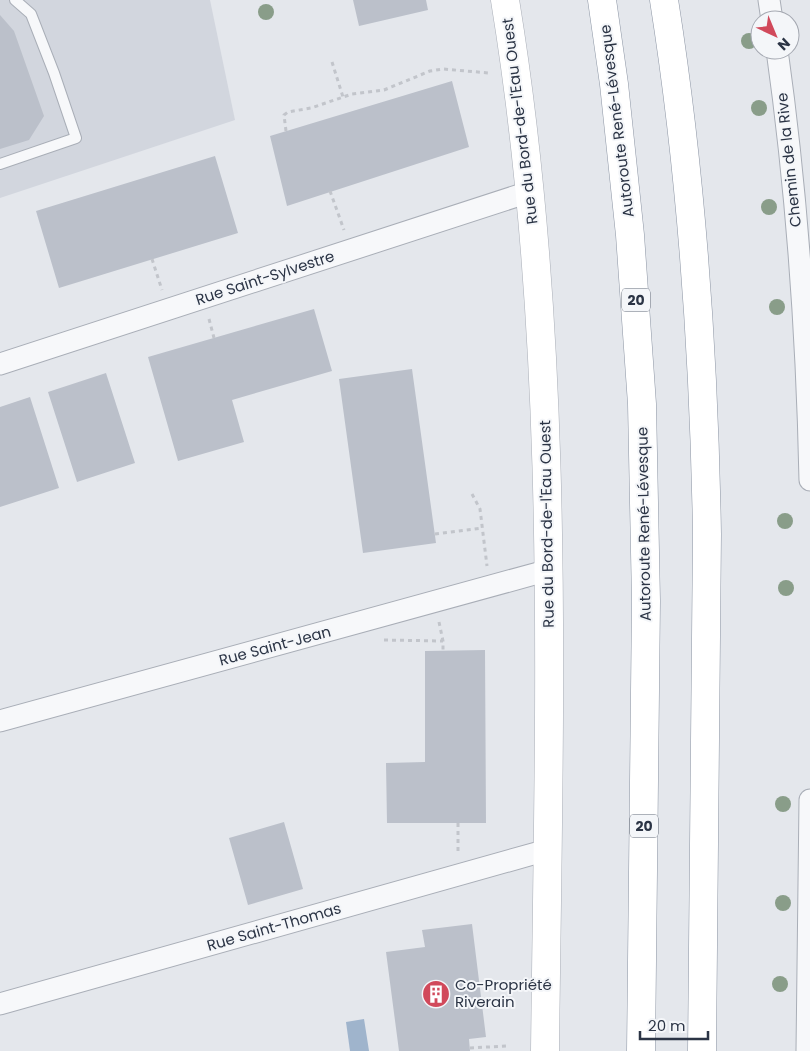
<svg xmlns="http://www.w3.org/2000/svg" width="810" height="1051" font-family="Poppins,sans-serif">
  <style>
    .built { fill: #d2d6de }
    .water { fill: #9fb4cc }
    .building { fill: #bbc0ca }
    .lines { fill: none; stroke-linecap: round; stroke-linejoin: round }
    .lane-casing { stroke: #a9aeb7; stroke-width: 12 }
    .street-casing { stroke: #a9aeb7; stroke-width: 23 }
    .secondary-casing { stroke: #a9aeb7; stroke-width: 29 }
    .highway-casing { stroke: #8b94a3; stroke-width: 29 }
    .path { stroke: #c2c5cb; stroke-width: 3; stroke-dasharray: 4 4; stroke-linecap: butt }
    .lane { stroke: #f7f8fa; stroke-width: 10 }
    .street { stroke: #f7f8fa; stroke-width: 21 }
    .secondary { stroke: #fff; stroke-width: 28 }
    .highway { stroke: #fff; stroke-width: 28 }
    .tree { fill: #899d89 }
    .labels { text-anchor: middle; stroke-width: 4; stroke-linejoin: round; paint-order: stroke }
    .shield { fill: #f4f6f9; stroke: #676e7b; stroke-width: 1 }
    .shield-label { font-size: 14px; font-weight: bold; fill: #2b3445 }
    .street-label { font-size: 15px; fill: #2b3445; stroke: #f4f6f9 }
    .poi-label { font-size: 15px; fill: #2b3445; stroke: #f4f6f9; text-anchor: start }
  </style>
  <rect width="100%" height="100%" fill="#e4e7ec"/>
  <!-- built -->
  <path class="built" d="M0,0H210L235,120L0,198Z"/>
  <!-- water -->
  <path class="water" d="M364,1019L369,1051H350L346,1022Z"/>
  <!-- building -->
  <path class="building" d="M353,0H426L428,10L359,26Z
    M0,15L14,31L44,116L29,140L0,149Z
    M452,81L469,147L287,206L270,136Z
    M215,156L238,233L59,288L36,211Z
    M314,309L332,371L232,400L244,442L178,461L148,357Z
    M412,369L436,543L363,553L339,379Z
    M106,373L135,463L77,482L48,392Z
    M30,397L59,488L0,507V407Z
    M485,650L486,823H387L386,763L425,762V651Z
    M284,822L303,889L248,905L229,838Z
    M472,924L486,1037L469,1039L470,1051H399L386,952L425,947L422,930Z"/>
  <g class="lines">
    <!-- lane casing -->
    <g class="lane-casing">
      <path id="lane" d="M0,164L76,138L54,73L31,14L15,0"/>
    </g>
    <!-- street casing -->
    <g class="street-casing">
      <path id="street" d="M769,0L772,20
        M777,50C797,192 807,337 810,480
        M0,364L529,192
        M0,721L549,570
        M0,1004L547,850
        M807,1051L810,800"/>
    </g>
    <!-- secondary casing -->
    <g class="secondary-casing">
      <path id="secondary" d="M505,0C562,348 549,700 545,1051"/>
    </g>
    <!-- highway casing -->
    <g class="highway-casing">
      <path id="highway" d="M602,0L614,84L630,235L642,404L646,601L641,1051
        M664,0C692,177 704,356 707,534L702,1051"/>
    </g>
    <!-- path -->
    <path class="path" d="M332,62L343,97
      M286,131L284,115L288,112L311,108L352,94L384,90L430,71L443,69L489,73
      M330,191L344,230
      M152,259L162,290
      M209,319L214,338
      M472,494L480,509L487,566
      M435,534L482,528
      M439,622L443,641V651
      M384,640L443,641
      M458,823V852
      M470,1048L506,1046"/>
    <!-- lane -->
    <use href="#lane" class="lane"/>
    <!-- street -->
    <use href="#street" class="street"/>
    <!-- secondary -->
    <use href="#secondary" class="secondary"/>
    <!-- highway -->
    <use href="#highway" class="highway"/>
  </g>
  <!-- trees -->
  <g class="tree">
    <circle cx="266" cy="12" r="8"/>
    <circle cx="749" cy="41" r="8"/>
    <circle cx="759" cy="108" r="8"/>
    <circle cx="769" cy="207" r="8"/>
    <circle cx="777" cy="307" r="8"/>
    <circle cx="785" cy="521" r="8"/>
    <circle cx="786" cy="588" r="8"/>
    <circle cx="783" cy="804" r="8"/>
    <circle cx="783" cy="903" r="8"/>
    <circle cx="780" cy="984" r="8"/>
  </g>
  <!-- icons -->
  <defs>
    <g id="building-disc" transform="scale(1.4375)"><circle r="9.5" fill="#d1495b" stroke="#f4f6f9"/><path d="M-4-6H4V6H1V3H-1V6H-4ZM-2.5-4.3h1.7v1.8h-1.7ZM.8-4.3h1.7v1.8H.8ZM-2.5-1h1.7V.8h-1.7ZM.8-1h1.7V.8H.8Z" fill="#fff"/></g>
  </defs>
  <g fill-rule="evenodd">
    <use href="#building-disc" x="436" y="994"/>
  </g>
  <g class="labels">
    <!-- shield labels -->
    <g class="shield">
      <rect x="622" y="288.5" width="28" height="23" rx="4"/>
      <rect x="630" y="814.5" width="28" height="23" rx="4"/>
    </g>
    <g class="shield-label">
      <text x="636" y="305">20</text>
      <text x="644" y="831">20</text>
    </g>
    <!-- street labels -->
    <g class="street-label">
      <text transform="translate(520 121) rotate(-97)" y="5">Rue du Bord-de-l'Eau Ouest</text>
      <text transform="translate(617 121) rotate(-97)" y="5">Autoroute René-Lévesque</text>
      <text transform="translate(789 160) rotate(-96)" y="5">Chemin de la Rive</text>
      <text transform="translate(265 278) rotate(-18)" y="5">Rue Saint-Sylvestre</text>
      <text transform="translate(547 524) rotate(-91)" y="5">Rue du Bord-de-l'Eau Ouest</text>
      <text transform="translate(644 524) rotate(-91)" y="5">Autoroute René-Lévesque</text>
      <text transform="translate(275 646) rotate(-15)" y="5">Rue Saint-Jean</text>
      <text transform="translate(274 927) rotate(-16)" y="5">Rue Saint-Thomas</text>
    </g>
    <!-- poi labels -->
    <g class="poi-label">
      <text x="455" y="990">Co-Propriété<tspan x="455" dy="17">Riverain</tspan></text>
    </g>
  </g>
  <!-- north arrow -->
  <g transform="translate(775 35) rotate(136)"><circle r="24" fill="#f4f6f9" stroke="#a4a8b1"/>
  <path d="M0-4L9 19L0 12L-9 19Z" fill="#d1495b"/>
  <text y="-8" font-size="14" font-weight="bold" text-anchor="middle" fill="#2b3445">N</text>
  </g>
  <!-- scale -->
  <path d="M640 1031v8h68v-8" fill="none" stroke="#2b3445" stroke-width="2.5"/>
  <text x="648" y="1031" font-size="15" fill="#2b3445" stroke="#f4f6f9" stroke-width="4" paint-order="stroke">20 m</text>
</svg>
